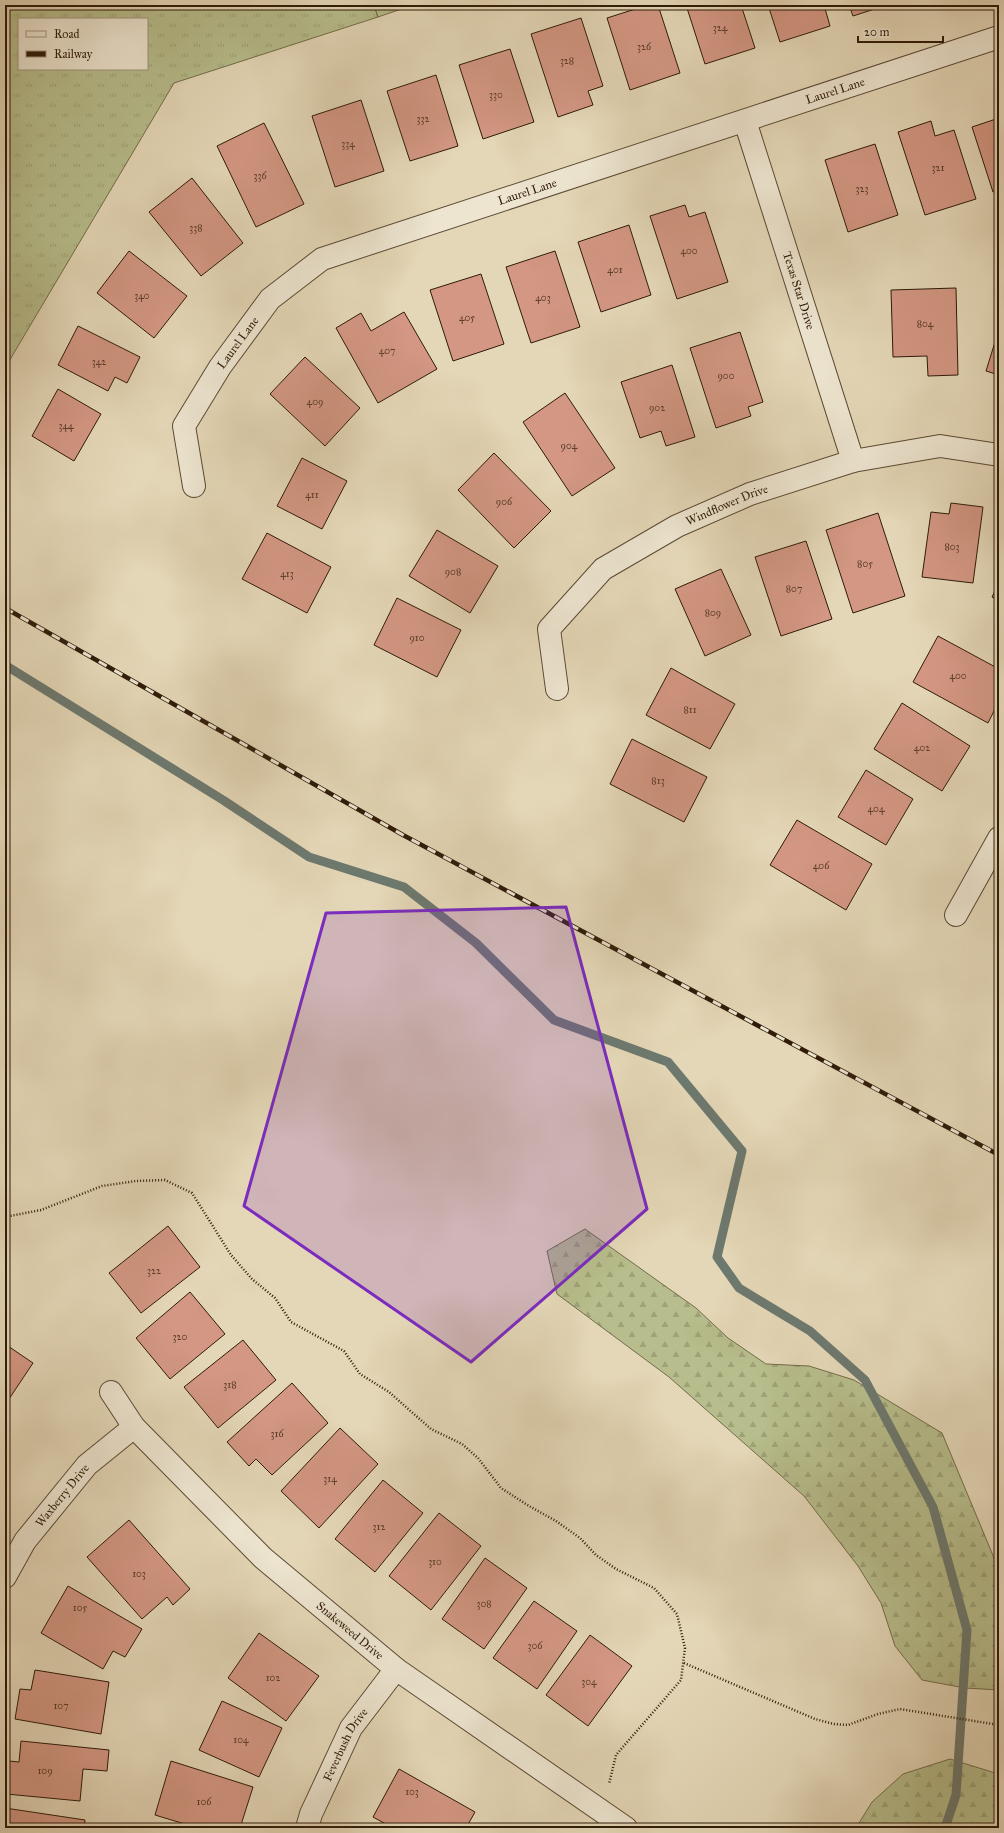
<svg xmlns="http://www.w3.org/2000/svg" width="1004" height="1833" font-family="'IM FELL Great Primer',serif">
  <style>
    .grass { fill: url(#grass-tufts); stroke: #736c4a; fill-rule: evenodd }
    .forest { fill: url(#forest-firs); stroke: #736c4a }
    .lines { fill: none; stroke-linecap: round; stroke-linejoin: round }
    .stream { stroke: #6d796f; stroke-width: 9 }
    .building { fill: #d39783; stroke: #2f1b09 }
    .minor-casing { stroke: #5c4a34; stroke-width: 24 }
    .path { stroke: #2f1b09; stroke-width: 2.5; stroke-dasharray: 1 2; stroke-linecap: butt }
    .minor { stroke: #ede5d0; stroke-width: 22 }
    .rail-casing { stroke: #2f1b09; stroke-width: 4.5 }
    .rail { stroke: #ede5d0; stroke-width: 3; stroke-dasharray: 9; stroke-linecap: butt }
    .marked { fill: #7b2cbf; fill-opacity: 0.2; stroke: #7b2cbf; stroke-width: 3; stroke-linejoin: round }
    .labels { text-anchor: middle; stroke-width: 3.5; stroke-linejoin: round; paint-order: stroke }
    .number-label { font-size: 10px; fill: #583a28 }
    .street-label { font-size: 12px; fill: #2f1b09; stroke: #ede5d0 }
  </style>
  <defs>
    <pattern id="grass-tufts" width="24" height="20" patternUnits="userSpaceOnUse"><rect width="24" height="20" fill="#b7bd8c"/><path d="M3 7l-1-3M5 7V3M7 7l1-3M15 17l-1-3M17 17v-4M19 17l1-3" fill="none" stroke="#9ea277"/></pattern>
    <pattern id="forest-firs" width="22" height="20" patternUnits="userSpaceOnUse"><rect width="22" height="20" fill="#b7bd8c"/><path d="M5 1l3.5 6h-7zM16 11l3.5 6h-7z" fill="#9ea277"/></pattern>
  </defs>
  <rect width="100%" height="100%" fill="#e4d7b7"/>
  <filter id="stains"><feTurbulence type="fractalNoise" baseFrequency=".005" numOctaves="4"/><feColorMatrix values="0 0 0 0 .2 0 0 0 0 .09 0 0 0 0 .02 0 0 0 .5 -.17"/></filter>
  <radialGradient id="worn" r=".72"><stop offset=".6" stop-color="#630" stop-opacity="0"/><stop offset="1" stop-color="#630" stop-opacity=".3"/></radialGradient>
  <!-- grass -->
  <path class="grass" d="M5,5H374L378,17L174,83L5,368ZM19,19H147V69H19Z"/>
  <!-- forest -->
  <path class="forest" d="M374,5H413L378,17Z
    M585,1229L696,1308L728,1338L766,1364L809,1366L854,1380L942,1433L999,1570V1690L965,1688L922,1680L895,1646L881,1603L858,1566L804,1496L669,1377L557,1294L547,1251Z
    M950,1759L992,1772L999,1776V1828H856L872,1802L903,1774Z"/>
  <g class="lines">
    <!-- stream -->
    <path class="stream" d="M5,665L223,800L309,857L404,887L476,943L554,1020L668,1062L742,1151L717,1257L739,1288L810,1331L865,1380L933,1507L967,1630L956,1795L945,1828"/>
  </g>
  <!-- building -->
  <path class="building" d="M648,5H658L680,73L630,90L607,18Z
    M686,5H741L755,48L705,64Z
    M768,5H824L830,26L780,42Z
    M849,5H887L853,16Z
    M581,18L603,86L588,91L593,105L558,117L531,34Z
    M510,49L534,122L483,139L459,65Z
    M436,75L458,146L410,161L387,91Z
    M361,100L384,171L335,187L312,116Z
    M999,118V190L993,192L972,127Z
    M931,121L935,136L954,130L976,199L925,215L898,132Z
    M264,123L304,204L256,227L217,146Z
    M875,144L898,215L848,232L825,160Z
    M192,178L243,243L201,276L149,212Z
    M685,205L689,217L705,212L728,282L677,299L650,216Z
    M629,225L651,295L601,312L578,242Z
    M129,251L187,296L154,338L97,293Z
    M555,251L580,327L531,343L506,267Z
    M481,274L504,344L453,361L430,290Z
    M956,288L958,375L928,376L927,356L893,357L891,290Z
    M404,312L437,369L378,403L336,328L361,313L371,331Z
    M78,326L140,357L127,383L115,377L108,391L58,365Z
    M999,329V375L986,371Z
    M740,332L763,402L748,407L751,416L716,428L690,348Z
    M305,357L360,408L325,446L270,394Z
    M672,365L695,437L666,446L661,431L640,438L621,382Z
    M58,389L101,414L74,461L32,436Z
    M565,393L615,468L572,496L523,422Z
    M494,453L551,511L514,548L458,490Z
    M302,458L347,481L322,529L277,506Z
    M951,503L983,507L973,583L922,577L931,512L949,514Z
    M878,513L905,596L853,613L826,530Z
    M437,530L498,566L470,613L409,576Z
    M267,533L331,567L307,613L242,579Z
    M806,541L832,619L781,636L755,557Z
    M721,569L751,635L705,656L675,589Z
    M999,583V601L992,597Z
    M397,598L461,630L437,677L374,645Z
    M938,636L999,669V701L988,723L913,682Z
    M671,668L735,704L710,749L646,715Z
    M902,703L970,746L942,791L874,749Z
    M632,739L707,777L684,822L610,784Z
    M866,770L913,799L886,845L838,817Z
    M797,820L872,864L846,910L770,865Z
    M168,1226L200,1267L141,1313L109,1273Z
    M190,1292L225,1334L170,1379L136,1338Z
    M243,1340L276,1380L218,1428L184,1387Z
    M5,1344L33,1363L5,1405Z
    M292,1383L328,1423L272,1475L256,1459L249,1466L227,1442Z
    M340,1428L378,1464L319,1528L281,1491Z
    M383,1480L423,1513L375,1572L335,1539Z
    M439,1513L481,1546L431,1610L389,1576Z
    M129,1520L190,1589L173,1605L167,1597L142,1619L87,1557Z
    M485,1558L527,1588L484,1649L442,1619Z
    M68,1586L142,1629L125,1657L113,1651L103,1669L41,1633Z
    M534,1601L577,1631L537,1689L493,1658Z
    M259,1633L319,1676L286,1721L228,1678Z
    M590,1635L632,1666L588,1726L546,1695Z
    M35,1670L109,1682L101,1734L15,1719L20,1689L31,1690Z
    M222,1701L282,1728L259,1777L199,1750Z
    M21,1741L109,1750L107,1771L83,1769L80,1801L6,1794L9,1761L19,1762Z
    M171,1761L253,1787L240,1828H198L155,1815Z
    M399,1769L475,1812L466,1828H393L373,1817Z
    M5,1808L85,1820L84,1828H5Z"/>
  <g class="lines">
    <!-- minor casing -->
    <g class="minor-casing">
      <g id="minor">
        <path id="s1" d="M745,121L853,461"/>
        <path id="s2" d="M194,486L184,426L220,367L270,299L322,259L999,37"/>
        <path id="s3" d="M557,689L549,629L603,569L677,526L750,494L853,461L940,446L999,455"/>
        <path d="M956,915L999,838"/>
        <path id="s4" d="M111,1392L134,1427L263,1558L396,1669L626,1828"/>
        <path id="s5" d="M5,1577L25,1541L87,1465L134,1427"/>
        <path id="s6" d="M307,1828L311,1814L351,1728L396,1669"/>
      </g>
    </g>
    <!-- path -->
    <path class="path" d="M5,1214L10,1216L41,1210L102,1186L136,1181L165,1180L192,1193L231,1255L252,1279L275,1298L291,1322L344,1351L360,1374L389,1392L431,1429L462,1444L478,1458L501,1488L529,1506L556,1521L580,1538L596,1555L616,1569L654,1588L677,1614L685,1648L681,1680L616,1755L609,1784
      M684,1663L815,1719L834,1724L848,1725L878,1714L900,1709L999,1725"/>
    <!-- minor -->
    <use href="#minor" class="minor"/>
    <!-- rail casing -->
    <g class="rail-casing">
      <path id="rail" d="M5,608L403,835L999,1155"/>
    </g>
    <!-- rail -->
    <use href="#rail" class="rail"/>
  </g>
  <!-- marked area -->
  <path class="marked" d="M566,907L647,1209L471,1362L244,1206L326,913Z"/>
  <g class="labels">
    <!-- number labels -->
    <g class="number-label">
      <text x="720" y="31">324</text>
      <text x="644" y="50">326</text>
      <text x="567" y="64">328</text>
      <text x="496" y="98">330</text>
      <text x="423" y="122">332</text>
      <text x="348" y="147">334</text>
      <text x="938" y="171">321</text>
      <text x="260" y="179">336</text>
      <text x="862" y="192">323</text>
      <text x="196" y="231">338</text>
      <text x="689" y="254">400</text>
      <text x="615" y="273">401</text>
      <text x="142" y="299">340</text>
      <text x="543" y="301">403</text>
      <text x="467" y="321">405</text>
      <text x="925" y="327">804</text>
      <text x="387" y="354">407</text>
      <text x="99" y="365">342</text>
      <text x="726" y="379">900</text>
      <text x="315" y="405">409</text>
      <text x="657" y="411">902</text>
      <text x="66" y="429">344</text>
      <text x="569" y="449">904</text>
      <text x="312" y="498">411</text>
      <text x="504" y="505">906</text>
      <text x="952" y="550">803</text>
      <text x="865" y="567">805</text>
      <text x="453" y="575">908</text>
      <text x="287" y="577">413</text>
      <text x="794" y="592">807</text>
      <text x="713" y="616">809</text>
      <text x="417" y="641">910</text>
      <text x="958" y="679">400</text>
      <text x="690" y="713">811</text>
      <text x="922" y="751">402</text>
      <text x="658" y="784">813</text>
      <text x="876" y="812">404</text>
      <text x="821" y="869">406</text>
      <text x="154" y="1274">322</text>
      <text x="180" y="1340">320</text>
      <text x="230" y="1388">318</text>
      <text x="277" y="1437">316</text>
      <text x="330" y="1482">314</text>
      <text x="379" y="1530">312</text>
      <text x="435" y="1565">310</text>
      <text x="139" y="1577">103</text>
      <text x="484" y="1607">308</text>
      <text x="80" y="1611">105</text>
      <text x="535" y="1649">306</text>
      <text x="273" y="1681">102</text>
      <text x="589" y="1685">304</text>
      <text x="61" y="1709">107</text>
      <text x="241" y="1743">104</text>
      <text x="45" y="1774">109</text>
      <text x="412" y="1795">103</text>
      <text x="204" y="1805">106</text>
    </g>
    <!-- street labels -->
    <g class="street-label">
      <text dy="4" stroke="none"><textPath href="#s2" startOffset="820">Laurel Lane</textPath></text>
      <text dy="4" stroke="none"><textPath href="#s2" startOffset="496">Laurel Lane</textPath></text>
      <text dy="4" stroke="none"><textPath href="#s1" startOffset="178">Texas Star Drive</textPath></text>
      <text dy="4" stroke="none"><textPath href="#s2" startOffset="160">Laurel Lane</textPath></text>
      <text dy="4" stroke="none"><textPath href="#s3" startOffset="281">Windflower Drive</textPath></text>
      <text dy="4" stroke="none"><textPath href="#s5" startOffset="100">Waxberry Drive</textPath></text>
      <text dy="4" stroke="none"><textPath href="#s4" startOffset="339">Snakeweed Drive</textPath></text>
      <text dy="4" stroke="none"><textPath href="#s6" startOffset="92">Feverbush Drive</textPath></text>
    </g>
  </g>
  <!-- margin -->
  <rect width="1004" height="1833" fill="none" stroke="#e4d7b7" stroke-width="20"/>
  <rect x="6" y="6" width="992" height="1821" fill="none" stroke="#2f1b09" stroke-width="2"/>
  <rect x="10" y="10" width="984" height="1813" fill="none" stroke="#2f1b09"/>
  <!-- legend -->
  <rect x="18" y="18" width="130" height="52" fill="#ede5d0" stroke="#a19480"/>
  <rect x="26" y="31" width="20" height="6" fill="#ede5d0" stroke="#a19480"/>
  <text x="54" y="38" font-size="12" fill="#2f1b09">Road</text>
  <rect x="26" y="51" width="20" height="6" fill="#2f1b09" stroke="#a19480"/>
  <text x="54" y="58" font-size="12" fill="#2f1b09">Railway</text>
  <!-- scale -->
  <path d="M858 36v6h85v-6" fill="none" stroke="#2f1b09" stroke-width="2"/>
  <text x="864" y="36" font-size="12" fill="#2f1b09" stroke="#ede5d0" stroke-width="3" paint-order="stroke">20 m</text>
  <rect width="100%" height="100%" filter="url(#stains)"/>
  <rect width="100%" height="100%" fill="url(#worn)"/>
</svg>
